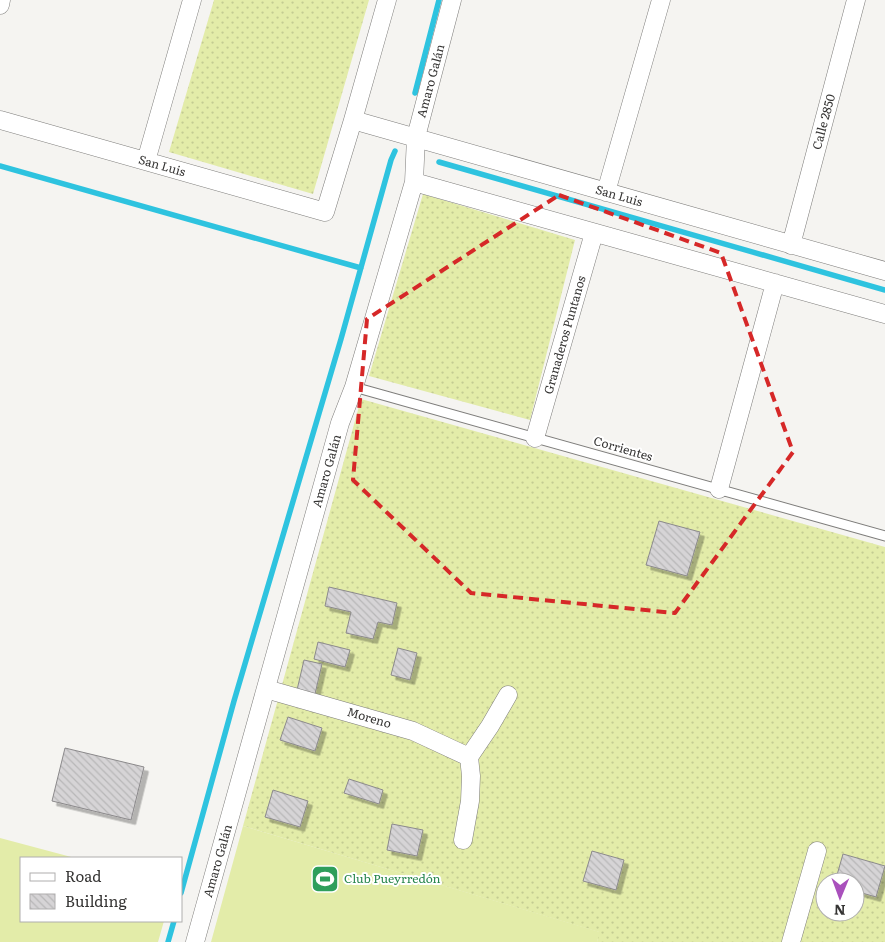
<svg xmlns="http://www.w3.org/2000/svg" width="885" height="942" font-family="Literata,serif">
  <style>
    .grass { fill: url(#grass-dots); fill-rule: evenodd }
    .pitch { fill: #e3eca9 }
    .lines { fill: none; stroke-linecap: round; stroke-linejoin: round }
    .stream { stroke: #2ec3df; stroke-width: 5.5 }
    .building { fill: url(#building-back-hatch); stroke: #8b898b; filter: url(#shadow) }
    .lane-casing { stroke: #7e7d7b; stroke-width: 11 }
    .street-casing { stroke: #7e7d7b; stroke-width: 19 }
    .lane { stroke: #fff; stroke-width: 9 }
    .street { stroke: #fff; stroke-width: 18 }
    .marked { fill: none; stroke: #d62828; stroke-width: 4; stroke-dasharray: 10 6; stroke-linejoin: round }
    .labels { text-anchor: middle; stroke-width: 4; stroke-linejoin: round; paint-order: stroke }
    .street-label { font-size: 12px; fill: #363534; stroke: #fff }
    .leisure-label { font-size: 12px; fill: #27864d; stroke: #fff; text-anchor: start }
  </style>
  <defs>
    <pattern id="grass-dots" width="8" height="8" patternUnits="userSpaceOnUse" patternTransform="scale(1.25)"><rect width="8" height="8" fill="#e3eca9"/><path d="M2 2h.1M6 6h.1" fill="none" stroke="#c3cb92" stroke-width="1.8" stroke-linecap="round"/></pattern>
    <pattern id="building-back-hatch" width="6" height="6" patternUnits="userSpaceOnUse" patternTransform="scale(1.25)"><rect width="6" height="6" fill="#d6d4d6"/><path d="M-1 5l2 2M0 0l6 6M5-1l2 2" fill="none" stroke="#b8b7b8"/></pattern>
    <filter id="shadow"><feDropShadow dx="4.5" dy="4.5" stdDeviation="0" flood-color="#0004"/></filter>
  </defs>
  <rect width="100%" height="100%" fill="#f5f4f1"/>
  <!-- grass -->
  <path class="grass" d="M214,0H369L313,194L169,152Z
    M423,194L575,240L530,420L369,376Z
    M361,399L885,547V942H597L599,932L243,826ZM825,882H855V912H825Z"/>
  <!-- pitch -->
  <path class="pitch" d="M243,826L600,932L597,942H211Z
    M0,838L75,858H21V921H164L158,942H0Z"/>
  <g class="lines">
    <!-- stream -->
    <path class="stream" d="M415,93L439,0
      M439,162L885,290
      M0,166L361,268
      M181,893L234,701L341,339L391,160L395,151
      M168,942L174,921"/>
  </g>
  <!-- building -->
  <path class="building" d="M659,521L700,532L687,576L646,565Z
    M329,587L397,603L392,625L378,622L373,639L346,633L351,612L325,606Z
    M318,642L350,650L345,667L314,659Z
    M398,648L417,653L410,680L391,675Z
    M304,660L322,664L315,694L297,690Z
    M288,717L322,728L315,751L280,740Z
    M65,748L144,767L131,820L52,801Z
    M349,779L383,790L379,804L344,793Z
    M273,790L308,801L300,827L265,817Z
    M392,824L423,830L417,856L387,850Z
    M592,851L624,860L616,890L583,881Z
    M843,854L885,866L876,897L855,891V882H835Z"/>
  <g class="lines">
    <!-- lane casing -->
    <g class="lane-casing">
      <path id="lane" d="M354,387L885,536"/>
    </g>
    <!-- street casing -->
    <g class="street-casing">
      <path id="street" d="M0,5L1,0
        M0,120L325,212L353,120L387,0
        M353,120L885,271
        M146,161L192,0
        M414,182L885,314
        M606,192L661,0
        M791,245L856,0
        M535,438L594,233
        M719,489L775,283
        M266,689L413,731L469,757
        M463,840L470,801L471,776L469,757L490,726L508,695
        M195,942L340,423L354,387L414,182L416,137L452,0
        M791,942L817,851"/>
    </g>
    <!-- lane -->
    <use href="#lane" class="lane"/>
    <!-- street -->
    <use href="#street" class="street"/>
  </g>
  <!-- marked area -->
  <path class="marked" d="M559,195L721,253L793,452L675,613L471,593L353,480L367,319Z"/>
  <!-- icons -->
  <defs>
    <g id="stadium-square" transform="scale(1.4375)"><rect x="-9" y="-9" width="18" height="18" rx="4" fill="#2e9e5b" stroke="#fff"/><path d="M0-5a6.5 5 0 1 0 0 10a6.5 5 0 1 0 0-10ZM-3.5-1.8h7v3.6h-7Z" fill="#fff"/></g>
  </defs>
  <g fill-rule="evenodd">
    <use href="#stadium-square" x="325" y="879"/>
  </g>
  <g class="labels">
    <!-- street labels -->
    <g class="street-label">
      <text transform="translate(431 81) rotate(-75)" y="4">Amaro Galán</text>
      <text transform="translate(824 122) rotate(-75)" y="4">Calle 2850</text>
      <text transform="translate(162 166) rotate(16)" y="4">San Luis</text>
      <text transform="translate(619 196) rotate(16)" y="4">San Luis</text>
      <text transform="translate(565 335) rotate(-74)" y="4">Granaderos Puntanos</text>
      <text transform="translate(623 449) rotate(16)" y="4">Corrientes</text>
      <text transform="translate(327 471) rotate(-74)" y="4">Amaro Galán</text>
      <text transform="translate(369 718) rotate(16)" y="4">Moreno</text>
      <text transform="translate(218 861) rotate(-74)" y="4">Amaro Galán</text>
    </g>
    <!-- leisure labels -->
    <g class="leisure-label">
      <text x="344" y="883">Club Pueyrredón</text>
    </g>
  </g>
  <!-- legend -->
  <rect x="20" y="857" width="162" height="65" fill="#ffffff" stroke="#afaeae"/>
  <rect x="30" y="873" width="25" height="8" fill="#ffffff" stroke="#afaeae"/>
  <text x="65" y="882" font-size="15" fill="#363534">Road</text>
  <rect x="30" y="894" width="25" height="15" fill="url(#building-back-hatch)" stroke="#afaeae"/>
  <text x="65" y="907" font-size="15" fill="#363534">Building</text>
  <!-- north arrow -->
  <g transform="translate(840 897) rotate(181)"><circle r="24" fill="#ffffff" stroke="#afaeae"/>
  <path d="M0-4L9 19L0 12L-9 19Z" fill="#a950bc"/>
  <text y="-8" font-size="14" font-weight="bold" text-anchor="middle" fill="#363534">N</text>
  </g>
</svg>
